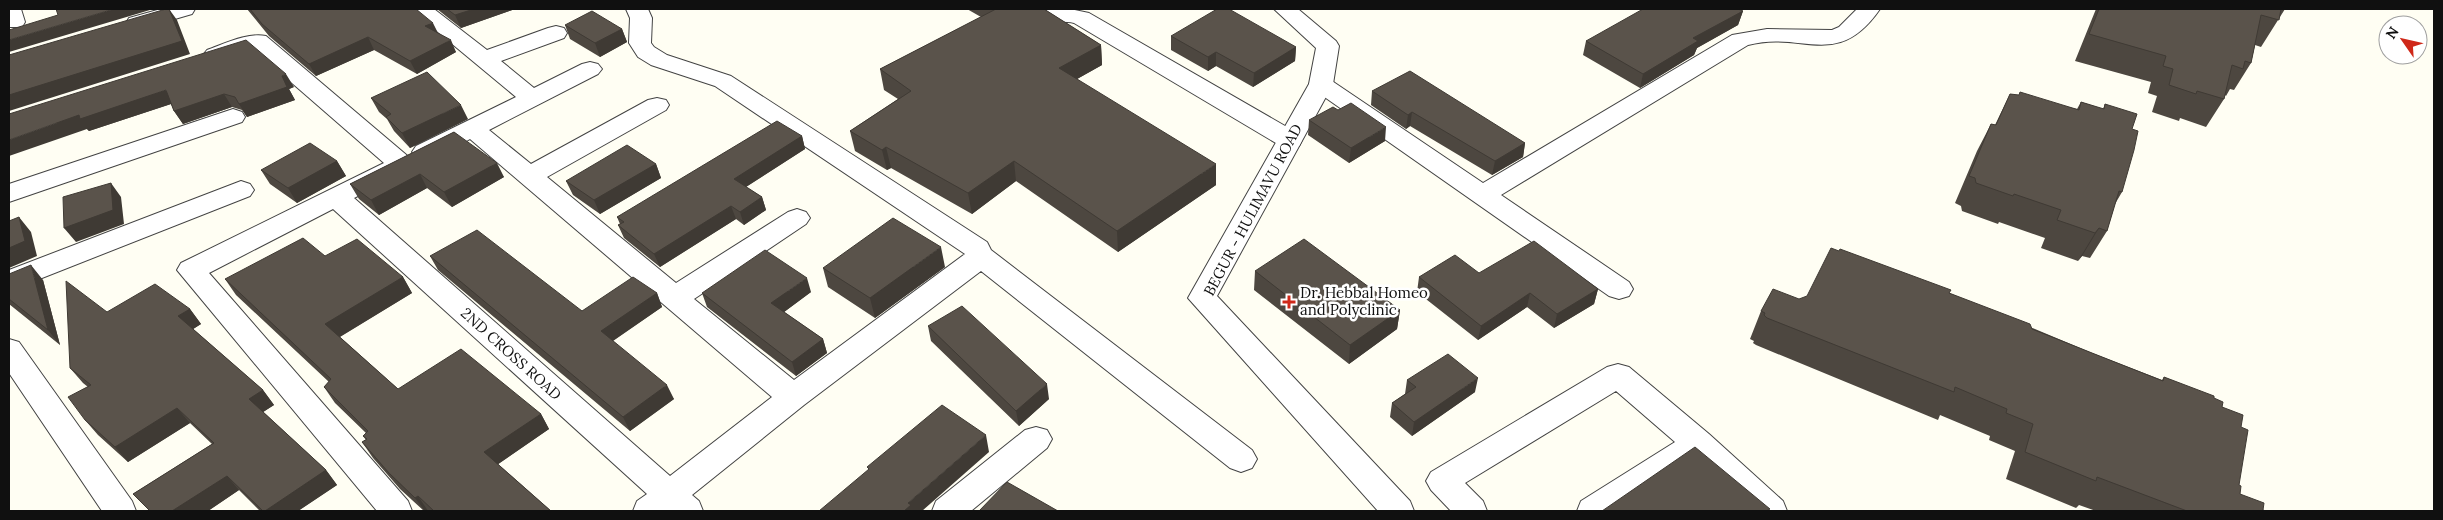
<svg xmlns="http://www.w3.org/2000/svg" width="2443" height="520" font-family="Lora,serif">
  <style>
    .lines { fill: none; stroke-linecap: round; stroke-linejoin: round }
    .minor-casing { stroke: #434343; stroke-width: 2 }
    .tertiary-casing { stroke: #434343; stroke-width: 2 }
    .minor { fill: #fff; fill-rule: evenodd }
    .tertiary { fill: #fff; fill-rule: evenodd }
    .wall { fill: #4d4740 }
    .shaded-wall { fill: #3f3a34 }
    .building { fill: #5a534b; stroke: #3f3a34 }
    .poi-dot { fill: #cf2819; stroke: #fff; stroke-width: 2 }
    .labels { text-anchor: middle; stroke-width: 5; stroke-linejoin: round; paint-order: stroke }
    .street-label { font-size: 15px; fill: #101010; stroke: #fff }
    .poi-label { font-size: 15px; fill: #101010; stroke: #fff; text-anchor: start }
  </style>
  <rect width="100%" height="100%" fill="#fffef3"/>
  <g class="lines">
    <!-- minor casing -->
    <g class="minor-casing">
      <path id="minor" d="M9,9H21L25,22L22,27H9Z
        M161,9H195L192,14L137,30L129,28L126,23L129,18Z
        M410,9H434L487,50L548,28L556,26L564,28L567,33L564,38L501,61L534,88L582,64L590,62L598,64L602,69L598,74L489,130L531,164L648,100L657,98L666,100L669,105L666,110L547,177L676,283L788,212L797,209L806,212L810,218L806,224L694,299L794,380L965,254L715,86L651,65L638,57L629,43L630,18L626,9H648L652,18L651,43L654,47L667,55L731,76L987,242L991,250L1252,450L1257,459L1252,468L1241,472L1230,468L981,271L804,405L692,495L699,501L703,511H633L637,501L647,494L333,209L209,273L408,501L412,511H377L177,270L181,263L384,163L254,50L215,62L207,60L203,55L207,50C224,44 248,32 266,36L410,158L414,164L410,170L398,172L395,177L354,198L670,476L772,397L470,139C454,148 435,163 416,158L412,152L416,146L516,97Z
        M1046,9H1070L1089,13L1299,134L1302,140L1299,146L1290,148L1281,146L1074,23C1060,20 1046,24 1032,21L1029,16L1032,11Z
        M1857,9H1880C1837,71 1803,30 1748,45L1501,195L1629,282L1633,289L1629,296L1619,299L1609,296L1313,89L1309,84L1313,79L1321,77L1329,79L1483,183L1732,35L1767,29L1832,30L1839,27Z
        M233,109L242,112L245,117L242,122L9,202V184Z
        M241,181L250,184L254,190L250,196L9,291V270Z
        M9,339L19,342L132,501L136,511H102L9,373Z
        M1618,364L1629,367L1709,434L1783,501L1787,511H1750L1696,460L1619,511H1577L1581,501L1675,442L1616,391L1465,483L1483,501L1487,511H1451L1431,490L1426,481L1431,472L1607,367Z
        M1036,427L1047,430L1052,439L1047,448L971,511H932L936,501L1025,430Z"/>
    </g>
    <!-- tertiary casing -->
    <g class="tertiary-casing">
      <path id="tertiary" d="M1274,9H1298L1336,41L1339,46L1333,84L1217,296L1410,501L1414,511H1378L1188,298L1309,84L1316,48Z"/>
    </g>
    <!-- minor -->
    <use href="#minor" class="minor"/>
    <!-- tertiary -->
    <use href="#tertiary" class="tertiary"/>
  </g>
  <!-- wall -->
  <path class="wall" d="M247,9H416L456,52L417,74L374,50L316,76L269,36Z
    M437,9H515L461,28Z
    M967,9H1044L1101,45L1102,65L1077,79L1216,185L1118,252L1016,181L972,214L891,168L887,170L855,151L850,131L898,99L884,90L880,69L981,17Z
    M2096,9H2285L2261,47L2255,45L2251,63L2234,90L2230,89L2226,96L2225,95L2224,99L2206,127L2180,118L2179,121L2152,112L2157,96L2148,93L2151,82L2075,61Z
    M1743,11L1738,25L1697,48L1694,55L1640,88L1583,55L1586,41Z
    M565,25L622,29L627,42L600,57L570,39Z
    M1171,36L1296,47L1295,61L1253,87L1216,66L1208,71L1171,50Z
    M294,87L289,89L295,100L247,117L242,110L232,107L183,124L174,111L171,104L89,131L87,129L9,114Z
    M1372,91L1525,143L1523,157L1492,175L1410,126L1406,129L1371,105Z
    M2010,94L2077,109L2081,102L2103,109L2105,104L2132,129L2122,192L2115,204L2107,231L2090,258L2082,256L2078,261L2041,248L2045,238L1999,222L1998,224L1962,211L1961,206L1955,203L1977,151L1991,124L1995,125Z
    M371,98L468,119L410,148L394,131L387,119L379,112Z
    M1309,120L1385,141L1349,163L1308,135Z
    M454,132L504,177L452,207L427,188L379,215L359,199L350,184Z
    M802,136L805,149L746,187L762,197L766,210L744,225L736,219L660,267L624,238L618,225L620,224L617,217Z
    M337,161L346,176L297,203L270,184L261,170Z
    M656,164L661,178L600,214L573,195L566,181Z
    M325,256L403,277L412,293L340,337L398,389L541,414L549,429L498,464L551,511H424L400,489L373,458L362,442L366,440L363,436L366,433L335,403L324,387L329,382L236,295L225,279Z
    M430,256L582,311L657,293L662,307L613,341L674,399L630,431L438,270Z
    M945,267L875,318L828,287L823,268Z
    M1255,271L1400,310L1397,329L1349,364L1254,290Z
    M1479,273L1598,289L1594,304L1554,328L1527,307L1478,340L1417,292L1419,277Z
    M9,274L43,280L60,345L9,304Z
    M811,292L784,312L823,339L827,353L796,376L707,307L702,293Z
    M1949,293L2092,353L2162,380L2164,377L2214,398L2241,427L2239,485L2240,494L2265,511H2096L2079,505L2076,508L2006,479L2015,451L1989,440L1990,436L1940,415L1938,420L1756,345L1753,343L1754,341L1750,339L1761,311L1799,299Z
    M190,309L201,324L193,329L263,390L274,405L263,412L326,470L337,485L298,511H260L239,490L208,511H150L133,494L212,444L190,423L128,462L98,435L85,420L88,387L83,383L70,368L107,312Z
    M928,326L1049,399L1019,426L931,341Z
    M1407,380L1475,392L1412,436L1390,417L1392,403L1405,394Z"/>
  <!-- shaded-wall -->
  <path class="shaded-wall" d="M114,9H150V10L9,52V40Z
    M169,9L177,20L190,54L9,111V95Z
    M474,9H515L461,28L455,15Z
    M1743,11L1738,25L1697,48L1694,55L1640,88L1643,74L1693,38Z
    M433,23L439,35L425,26Z
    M622,29L627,42L600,57L595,43Z
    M368,37L374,50L316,76L309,64Z
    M451,40L456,52L417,74L410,61Z
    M1101,45L1102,65L1061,88L1059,68Z
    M1296,47L1295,61L1253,87L1254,73Z
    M1216,52V66L1208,71V57Z
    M286,74L294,87L289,89L295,100L247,117L239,104L282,76Z
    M166,90L174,103L89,131L87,129L9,156V140L79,115Z
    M224,94L232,107L183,124L174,111Z
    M461,105L468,119L410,148L402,133Z
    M1412,112L1410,126L1406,129L1408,115Z
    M1386,127L1385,141L1349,163L1351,148Z
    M802,136L805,149L738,192L734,179Z
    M1525,143L1523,157L1492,175L1495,161Z
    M886,147L891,168L887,170L882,150Z
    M337,161L346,176L297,203L288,188Z
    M1014,161L1016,181L972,214L968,193Z
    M497,163L504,177L452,207L444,192Z
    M656,164L661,178L600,214L594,200Z
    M1216,164V185L1118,252L1117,231Z
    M420,174L427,188L379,215L371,200Z
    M111,183L121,197L124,224L76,242L64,228Z
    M762,197L766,210L744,225L740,212Z
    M731,206L736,219L660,267L654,254Z
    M19,217L31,232L37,256L9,268V248Z
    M2099,228L2082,256L2078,261L2095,233Z
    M941,247L945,267L875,318L870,298Z
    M31,265L43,280L60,345L48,330Z
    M403,277L412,293L336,339L325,324Z
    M807,278L811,292L776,318L771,303Z
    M1598,289L1594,304L1554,328L1557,314Z
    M657,293L662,307L608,344L601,331Z
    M1530,293L1527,307L1478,340L1481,326Z
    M190,309L201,324L190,331L178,316Z
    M1400,310L1397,329L1349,364L1350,345Z
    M823,339L827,353L796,376L792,362Z
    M1478,378L1475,392L1412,436L1414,422Z
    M1047,384L1049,399L1019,426L1016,411Z
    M667,385L674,399L630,431L623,417Z
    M263,390L274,405L260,414L249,399Z
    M177,408L190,423L128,462L115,447Z
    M541,414L549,429L494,467L484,452Z
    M986,435L989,452L922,511H904L908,503Z
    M326,470L337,485L298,511H265Z
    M227,476L239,490L208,511H172Z
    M418,496L428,511H425L415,498Z"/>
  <!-- building -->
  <path class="building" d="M56,9H114L9,40V30L58,15Z
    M166,9H169L182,41L9,95V55Z
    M250,9H416L433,23L425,26L451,40L410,61L368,37L309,64L262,24Z
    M447,9H474L455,15Z
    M996,9H1044L1101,45L1059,68L1216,164L1117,231L1014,161L968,193L886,147L882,150L850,131L911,91L880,69Z
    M1217,9H1229L1296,47L1254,73L1216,52L1208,57L1171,36Z
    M1643,9H1738L1743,11L1693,38L1698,41L1643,74L1586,41Z
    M2099,9H2281L2279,20L2261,15L2251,63L2245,61L2243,69L2232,65L2224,99L2197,91L2196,94L2169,85L2173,69L2163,66L2166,56L2089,34Z
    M592,11L622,29L595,43L565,25Z
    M246,40L286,74L282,76L287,87L239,104L235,97L224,94L174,111L166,90L80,119L79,115L9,140V114Z
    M1410,71L1525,143L1495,161L1412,112L1408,115L1372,91Z
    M427,72L461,105L402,133L386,117L391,114L371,98Z
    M2020,92L2079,110L2081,102L2104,109L2105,104L2137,114L2132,129L2138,131L2134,150L2122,192L2119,191L2107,231L2099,228L2095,233L2057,220L2061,210L2014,194L2013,196L1976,183L1975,178L1969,176L1991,124L1996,125L2010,94L2019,95Z
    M1351,103L1386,127L1351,148L1309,120L1333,107L1338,110Z
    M777,121L802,136L734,179L762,197L740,212L731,206L654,254L618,225L624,222L617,217Z
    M454,132L497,163L444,192L420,174L371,200L350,184Z
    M310,143L337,161L288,188L261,170Z
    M627,145L656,164L594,200L566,181Z
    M111,183L113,210L64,228L63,197Z
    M19,217L25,241L9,248V221Z
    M893,218L941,247L870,298L823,268Z
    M477,230L582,311L633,277L657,293L601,331L667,385L623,417L430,256Z
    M303,238L325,256L357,239L403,277L325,324L398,389L461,349L541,414L484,452L551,511H434L418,496L415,498L389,473L362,442L367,439L363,436L368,431L324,387L331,379L225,279Z
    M1304,239L1400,310L1350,345L1255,271Z
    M1534,241L1598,289L1557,314L1530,293L1481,326L1419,277L1455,255L1479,273Z
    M1831,248L1839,251L1840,249L1951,290L1949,293L2030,324L2032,329L2092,353L2163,381L2164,377L2214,396V398L2223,402L2222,407L2243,415L2241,427L2248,430L2239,485L2241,486L2240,494L2264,503L2263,510L2265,511H2187L2097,477L2096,481L2025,452L2033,424L2006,413L2007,409L1955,387L1954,392L1767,318L1764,315L1765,313L1761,311L1773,289L1799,299L1807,296Z
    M765,250L807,278L771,303L823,339L792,362L702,293Z
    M31,265L48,330L9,299V274Z
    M66,281L107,312L155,284L190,309L178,316L263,390L249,399L326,470L265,511H263L227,476L172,511H150L133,494L214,443L177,408L115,447L85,420L68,397L91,385L70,368Z
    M962,306L1047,384L1016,411L928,326Z
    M1448,354L1478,378L1414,422L1392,403L1416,387L1407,380Z
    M942,405L986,435L908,503L911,505L904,511H819L869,469L867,467Z
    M1695,447L1770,509L1766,511H1602Z
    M1007,482L1058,511H979Z"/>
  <!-- markers -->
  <path class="poi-dot" d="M1286.5 294.5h5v5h5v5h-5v5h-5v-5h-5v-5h5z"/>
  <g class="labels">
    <!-- street labels -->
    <g class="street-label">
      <text transform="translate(1253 210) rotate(-62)" y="5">BEGUR - HULIMAVU ROAD</text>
      <text transform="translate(511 354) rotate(42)" y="5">2ND CROSS ROAD</text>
    </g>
    <!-- poi labels -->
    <g class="poi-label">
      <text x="1300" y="298">Dr. Hebbal Homeo<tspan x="1300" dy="17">and Polyclinic</tspan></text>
    </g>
  </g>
  <!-- border -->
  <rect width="2443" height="520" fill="none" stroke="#101010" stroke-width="20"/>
  <!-- north arrow -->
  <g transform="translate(2403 40) rotate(304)"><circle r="24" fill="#ffffff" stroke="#9f9f9f"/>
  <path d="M0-4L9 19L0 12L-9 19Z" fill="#cf2819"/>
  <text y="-8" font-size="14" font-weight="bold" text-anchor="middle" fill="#101010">N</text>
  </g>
</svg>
